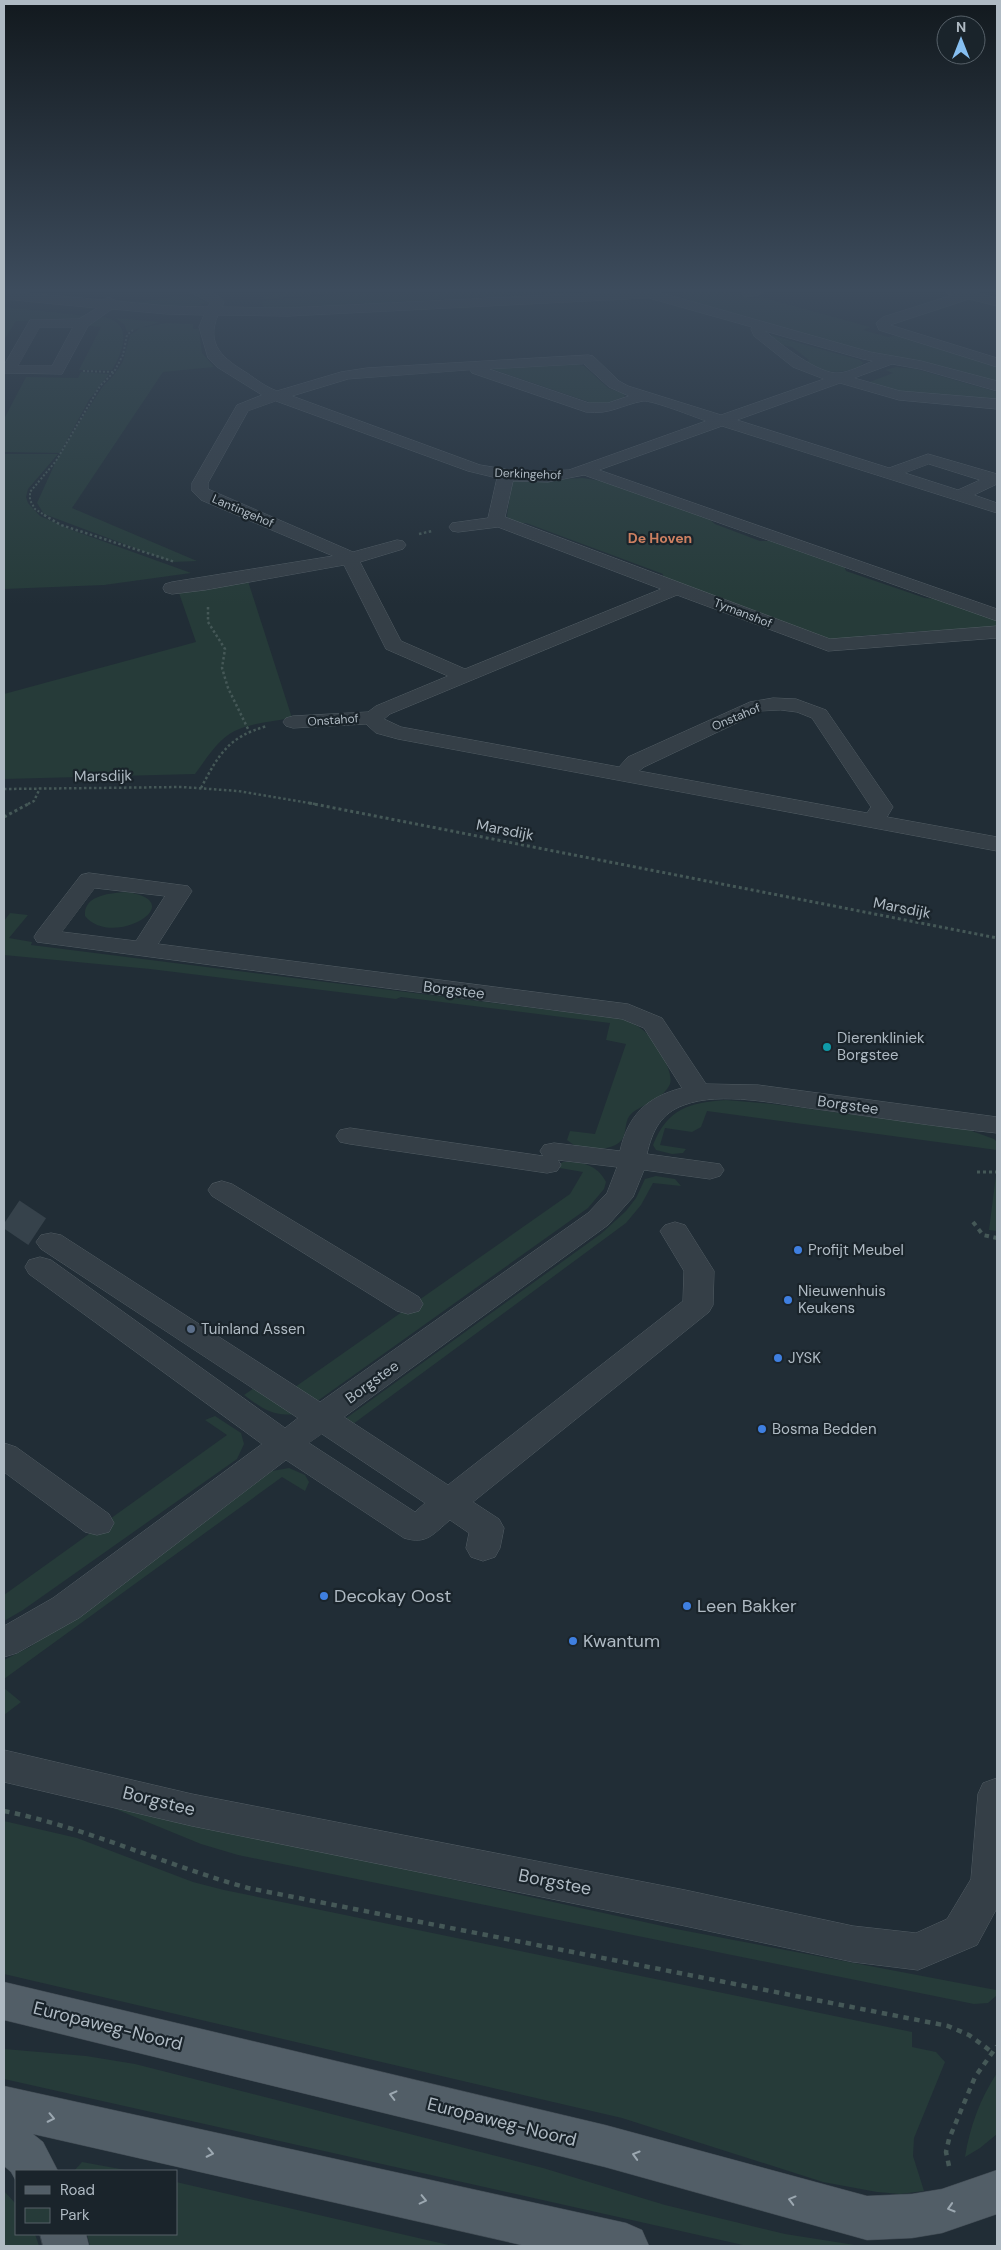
<svg xmlns="http://www.w3.org/2000/svg" width="1001" height="2250" font-family="'DM Sans',sans-serif">
  <style>
    .green { fill: #263b39 }
    .lines { fill: none; stroke-linecap: round; stroke-linejoin: round }
    .minor-tunnel { stroke: #36424b; stroke-width: 32; stroke-dasharray: 32 16; stroke-linecap: butt }
    .minor-casing { stroke: #525d64; stroke-width: 1 }
    .major-casing { stroke: #3e4850; stroke-width: 1 }
    .path-far4 { stroke: #455857; stroke-width: 2; stroke-dasharray: 2 2; stroke-linecap: butt }
    .path-far3 { stroke: #455857; stroke-width: 2.5; stroke-dasharray: 2.5 2.5; stroke-linecap: butt }
    .path-far2 { stroke: #455857; stroke-width: 3; stroke-dasharray: 3 3; stroke-linecap: butt }
    .path-far1 { stroke: #455857; stroke-width: 4; stroke-dasharray: 4.5 4.5; stroke-linecap: butt }
    .path { stroke: #455857; stroke-width: 4.5; stroke-dasharray: 5.5 5.5; stroke-linecap: butt }
    .minor { fill: #353f47; fill-rule: evenodd }
    .major { fill: #525e67; fill-rule: evenodd }
    .oneway { stroke: #9ca8b1 }
    .culture-dot { fill: #0f9aa8; stroke: #1a242b; stroke-width: 2 }
    .shop-dot { fill: #3f7fe0; stroke: #1a242b; stroke-width: 2 }
    .service-dot { fill: #5c6f8a; stroke: #1a242b; stroke-width: 2 }
    .labels { text-anchor: middle; stroke-width: 4.5; stroke-linejoin: round; paint-order: stroke }
    .far-street-label { font-size: 12px; fill: #afbac3; stroke: #1a242b }
    .far-neighbourhood-label { font-size: 14px; font-weight: bold; fill: #cd8061; stroke: #1a242b }
    .street-label { font-size: 15px; fill: #afbac3; stroke: #1a242b }
    .poi-label { font-size: 15px; fill: #afbac3; stroke: #1a242b; text-anchor: start }
    .near-poi-label { font-size: 18px; fill: #afbac3; stroke: #1a242b; text-anchor: start }
    .near-street-label { font-size: 18px; fill: #afbac3; stroke: #1a242b }
  </style>
  <rect width="100%" height="100%" fill="#212d36"/>
  <!-- green -->
  <path class="green" d="M291,290H442L417,293L358,291L263,299L262,298Z
    M458,290H620L263,309L262,301L359,293L422,295Z
    M686,290H723L752,299L761,297L870,327L863,330L888,337L898,335L997,366V382L939,366L871,354L708,306L682,298L687,296L679,294Z
    M181,296L199,298L205,302C192,314 149,304 131,303Z
    M4,307L88,316L77,320L16,321L4,340Z
    M101,317C134,320 124,351 112,370H79L101,327L88,326Z
    M115,318L160,322L127,332L124,324Z
    M166,323L193,324V329H199L202,353L214,367L163,372L72,508L197,561L172,562L44,514L37,503L56,461L75,429L103,386L114,375L123,361L130,335L140,328Z
    M767,334L860,360L864,363L860,365L863,366C841,374 827,374 805,363L809,360L792,347L783,345Z
    M576,364L584,366L608,388L625,394L624,398L604,404H595L489,368Z
    M896,367L916,369L997,392V402L971,399L964,396L902,392L867,383L893,373L885,370Z
    M81,372L109,374L89,400L60,453L4,452V419L26,377L78,378Z
    M4,454H58L28,489L26,497L28,503L40,516L72,530L191,573L104,585L4,589Z
    M583,478L601,481L709,519L715,524L760,541H772L844,566L846,571L925,598L938,599L995,617L997,619V629L932,633L926,631L860,636L858,639H825L663,579V574L526,523C519,523 511,523 507,516L512,483L514,481Z
    M248,581L292,718C271,722 245,723 228,735C214,745 205,761 195,774L4,779V694L196,642L179,593Z
    M126,892C193,901 113,950 85,916C83,895 111,893 126,892Z
    M10,913L28,915L9,938L32,942L31,945L622,1019C629,1022 637,1025 643,1030C653,1038 677,1074 669,1086C661,1100 644,1104 632,1113C624,1120 627,1130 623,1138C617,1150 592,1151 580,1148C575,1146 571,1143 567,1140L570,1131L595,1134L626,1044L606,1040L610,1023L401,997L396,999L150,969L4,955V921Z
    M726,1100L773,1104L969,1130L994,1139L997,1142V1150L707,1111L701,1127L692,1132L665,1128L660,1145L686,1149L683,1153L672,1154L656,1150L653,1145C668,1108 689,1103 726,1100Z
    M563,1162C582,1162 597,1164 606,1182L604,1189L588,1208L316,1402L288,1392L570,1194L583,1172L554,1167Z
    M996,1175H997V1231L989,1230Z
    M656,1176L675,1179L681,1186L653,1183L641,1205L626,1223L353,1424L345,1419L602,1233L626,1211L636,1198L645,1179Z
    M257,1386L294,1414C273,1417 260,1407 244,1395Z
    M215,1416L241,1433L244,1444L237,1459L23,1610L4,1621V1595L227,1435L205,1420Z
    M289,1468L305,1475L309,1482L305,1491L282,1477L4,1679V1660L30,1647L272,1471Z
    M4,1688L21,1702L4,1715Z
    M113,1808L350,1857L676,1929L996,1990V1996L988,2003L974,2004L238,1855L201,1844Z
    M4,1821L77,1838L193,1882L224,1890L912,2032V2047L936,2052L945,2062L914,2138L913,2156L924,2191L900,2194L877,2192L823,2182L622,2118L4,1974Z
    M4,2049L86,2056L135,2064L543,2168L665,2205L785,2234L861,2246L743,2245L4,2079Z
    M997,2073V2134L980,2148L965,2157C970,2126 980,2099 997,2073Z
    M82,2162L131,2171H74Z
    M176,2182L453,2246H90L87,2234H176Z
    M4,2191L16,2204V2234H35L39,2246H4Z"/>
  <g class="lines">
    <!-- minor-tunnel -->
    <path class="minor-tunnel" d="M15,1236L33,1209"/>
    <!-- minor casing -->
    <g class="minor-casing">
      <path id="minor" d="M187,290C202,290 214,289 224,302L222,307L288,308L651,290L870,352L921,361L997,381V391L920,369L892,364L854,378L900,391L997,399V409L899,400L840,383L737,420L889,468L928,454L997,474V484L974,495L997,503V513L722,426L599,470L997,609V621L584,475L548,482L513,481L505,517L830,639L997,626V638L828,651L677,595L390,714L384,719L401,727L619,767L628,757L750,702L773,698L796,699L826,710L893,807L887,817L997,837V851L398,739L376,733L366,724L293,728L286,726L283,722L286,718L293,716L368,712L376,706L448,676L386,649L344,565L205,590L172,594L165,592L163,588L165,584L172,582L333,556L201,500L192,491V483L237,405L262,395L217,367L208,358L199,327L204,315L167,314L112,309L88,326L62,374L4,373V365L30,320L79,319L97,308L4,299V291L103,300L109,297L116,301L167,306L208,307L210,303ZM649,298L752,327L751,329L754,336L793,367L824,379L721,415L628,386L619,381L593,356L588,355L367,368L341,372L277,391C266,387 257,380 247,373C224,359 205,345 218,315L288,316ZM40,327H73L52,366H18ZM765,331L863,359L873,361C863,365 850,372 839,373C819,375 780,344 765,331ZM584,364L609,387L629,396L608,403H589L489,369ZM470,370L472,373L586,412C610,415 621,405 643,401C652,400 695,417 706,421L569,470L523,472L480,465L292,396L348,379ZM276,401L468,471L497,478L488,518L452,523L449,527L452,531L458,532L498,527L661,589L465,669L401,641L360,562L403,549L406,545L403,541L397,540L353,552L208,489V483L248,411ZM929,464L980,480L958,490L905,473ZM781,710L797,712L812,718L871,807L867,813L639,771L644,767L762,711Z
        M744,290H766C761,296 751,297 744,296L742,293Z
        M946,290H966L997,298V306L969,299L890,325L997,358V367L879,330L876,323L883,317L953,295L947,294Z
        M89,873L188,886L192,891L158,944L628,1004L662,1018L706,1084L758,1085L997,1117V1133C937,1127 876,1117 816,1109C777,1104 721,1091 684,1105C661,1113 652,1131 647,1154L720,1164L724,1170L720,1176L710,1179L644,1170L633,1197L608,1225L344,1417L448,1485L683,1301L684,1271L660,1231L665,1225L675,1222L685,1225L714,1271L713,1305L709,1312L473,1502L499,1519L504,1528L500,1548L495,1557L483,1561L471,1557L466,1548L469,1533L450,1520C433,1534 427,1545 404,1538L286,1460L79,1618L17,1653L4,1657V1626L53,1598L262,1444L29,1274L25,1267L29,1260L40,1257L51,1260L285,1428L298,1418L41,1249L36,1242L41,1235L51,1233L61,1235L320,1402L588,1213L607,1193L617,1167L558,1160L561,1165L557,1171L547,1173L350,1144L340,1142L336,1136L340,1130L350,1128L543,1156L540,1151L544,1145L554,1143L620,1151C628,1115 647,1097 682,1088L644,1028L622,1019L37,942L34,937L37,932L81,875ZM95,888L165,896L136,941L62,932ZM322,1434L425,1503L415,1512L309,1443Z
        M222,1181L232,1184L419,1297L423,1304L419,1311L408,1314L397,1311L212,1196L208,1190L212,1184Z
        M4,1443L16,1447L109,1514L114,1523L109,1532L97,1535L85,1532L4,1472Z
        M4,1750L192,1794L685,1890L853,1926L916,1933L947,1919L971,1879L978,1794L983,1783L997,1778V1908L977,1945L918,1970L853,1962L685,1926L192,1826L4,1782Z"/>
    </g>
    <!-- major casing -->
    <g class="major-casing">
      <path id="major" d="M4,1982L605,2125L867,2196L912,2194L942,2189L997,2170V2214L942,2233L912,2238L867,2240L605,2167L4,2020Z
        M4,2086L626,2223L642,2230L649,2246H526L33,2134L43,2142L58,2171H16V2181L11,2172L4,2166Z
        M40,2234H86L89,2246H43Z"/>
    </g>
    <!-- path-far4 -->
    <path class="path-far4" d="M83,371L114,372
      M46,516L35,509L30,500V492L56,461L100,386L114,372L123,355L127,335L133,330"/>
    <!-- path-far3 -->
    <path class="path-far3" d="M44,515L61,525L175,562
      M419,534L432,531
      M208,607V622L225,649L222,668L228,688L249,731
      M201,788C219,754 228,737 267,726
      M4,789L182,787L238,791L315,804
      M28,804L34,801L40,788"/>
    <!-- path-far2 -->
    <path class="path-far2" d="M309,803L997,938
      M4,817L30,803
      M977,1172H997"/>
    <!-- path-far1 -->
    <path class="path-far1" d="M973,1222L983,1235L997,1238"/>
    <!-- path -->
    <path class="path" d="M4,1811C88,1828 165,1865 248,1888L948,2026L969,2035L992,2052
      M949,2166L946,2152L949,2139L975,2077L997,2046"/>
    <!-- minor -->
    <use href="#minor" class="minor"/>
    <!-- major -->
    <use href="#major" class="major"/>
  </g>
  <!-- one-way arrows -->
  <defs><path id="oneway-chevron" d="M-2-3.5L2.5 0L-2 3.5" fill="none" stroke-width="1.6" stroke-linecap="round" stroke-linejoin="round" transform="scale(1.25)"/></defs>
  <g class="oneway">
    <use href="#oneway-chevron" transform="translate(393 2095) rotate(-166)"/>
    <use href="#oneway-chevron" transform="translate(51 2118) rotate(12)"/>
    <use href="#oneway-chevron" transform="translate(210 2153) rotate(12)"/>
    <use href="#oneway-chevron" transform="translate(636 2155) rotate(-164)"/>
    <use href="#oneway-chevron" transform="translate(423 2200) rotate(13)"/>
    <use href="#oneway-chevron" transform="translate(792 2200) rotate(-165)"/>
    <use href="#oneway-chevron" transform="translate(951 2208) rotate(163)"/>
  </g>
  <!-- sky -->
  <linearGradient id="sky" x2="0" y2="1"><stop stop-color="#12191e"/><stop offset="0.48" stop-color="#3d4c5d"/><stop offset="1" stop-color="#3d4c5d" stop-opacity="0"/></linearGradient>
  <rect width="1001" height="605" fill="url(#sky)"/>
  <!-- markers -->
  <circle class="culture-dot" cx="827" cy="1047" r="5"/>
  <g class="shop-dot">
    <circle cx="798" cy="1250" r="5"/>
    <circle cx="788" cy="1300" r="5"/>
    <circle cx="778" cy="1358" r="5"/>
    <circle cx="762" cy="1429" r="5"/>
    <circle cx="324" cy="1596" r="5"/>
    <circle cx="687" cy="1606" r="5"/>
    <circle cx="573" cy="1641" r="5"/>
  </g>
  <circle class="service-dot" cx="191" cy="1329" r="5"/>
  <g class="labels">
    <!-- far-street labels -->
    <g class="far-street-label">
      <text transform="translate(528 474) rotate(2)" y="4">Derkingehof</text>
      <text transform="translate(243 511) rotate(23)" y="4">Lantingehof</text>
      <text transform="translate(743 613) rotate(21)" y="4">Tymanshof</text>
      <text transform="translate(736 717) rotate(-23)" y="4">Onstahof</text>
      <text transform="translate(333 720) rotate(-4)" y="4">Onstahof</text>
    </g>
    <!-- far-neighbourhood labels -->
    <g class="far-neighbourhood-label">
      <text x="660" y="543">De Hoven</text>
    </g>
    <!-- street labels -->
    <g class="street-label">
      <text transform="translate(103 776) rotate(-1)" y="5">Marsdijk</text>
      <text transform="translate(505 830) rotate(11)" y="5">Marsdijk</text>
      <text transform="translate(902 908) rotate(11)" y="5">Marsdijk</text>
      <text transform="translate(454 990) rotate(7)" y="5">Borgstee</text>
      <text transform="translate(848 1105) rotate(8)" y="5">Borgstee</text>
      <text transform="translate(372 1382) rotate(-36)" y="5">Borgstee</text>
    </g>
    <!-- poi labels -->
    <g class="poi-label">
      <text x="837" y="1043">Dierenkliniek<tspan x="837" dy="17">Borgstee</tspan></text>
      <text x="808" y="1255">Profijt Meubel</text>
      <text x="798" y="1296">Nieuwenhuis<tspan x="798" dy="17">Keukens</tspan></text>
      <text x="201" y="1334">Tuinland Assen</text>
      <text x="788" y="1363">JYSK</text>
      <text x="772" y="1434">Bosma Bedden</text>
    </g>
    <!-- near-poi labels -->
    <g class="near-poi-label">
      <text x="334" y="1602">Decokay Oost</text>
      <text x="697" y="1612">Leen Bakker</text>
      <text x="583" y="1647">Kwantum</text>
    </g>
    <!-- near-street labels -->
    <g class="near-street-label">
      <text transform="translate(159 1801) rotate(14)" y="6">Borgstee</text>
      <text transform="translate(555 1882) rotate(11)" y="6">Borgstee</text>
      <text transform="translate(108 2026) rotate(14)" y="6">Europaweg-Noord</text>
      <text transform="translate(502 2122) rotate(14)" y="6">Europaweg-Noord</text>
    </g>
  </g>
  <!-- border -->
  <rect width="1001" height="2250" fill="none" stroke="#afbac3" stroke-width="10"/>
  <!-- legend -->
  <rect x="15" y="2170" width="162" height="65" fill="#1a242b" stroke="#566068"/>
  <rect x="25" y="2186" width="25" height="8" fill="#525e67" stroke="#566068"/>
  <text x="60" y="2195" font-size="15" fill="#afbac3">Road</text>
  <rect x="25" y="2208" width="25" height="15" fill="#263b39" stroke="#566068"/>
  <text x="60" y="2220" font-size="15" fill="#afbac3">Park</text>
  <!-- north arrow -->
  <g transform="translate(961 40)"><circle r="24" fill="#1a242b" stroke="#566068"/>
  <path d="M0-4L9 19L0 12L-9 19Z" fill="#86bff1"/>
  <text y="-8" font-size="14" font-weight="bold" text-anchor="middle" fill="#afbac3">N</text>
  </g>
</svg>
